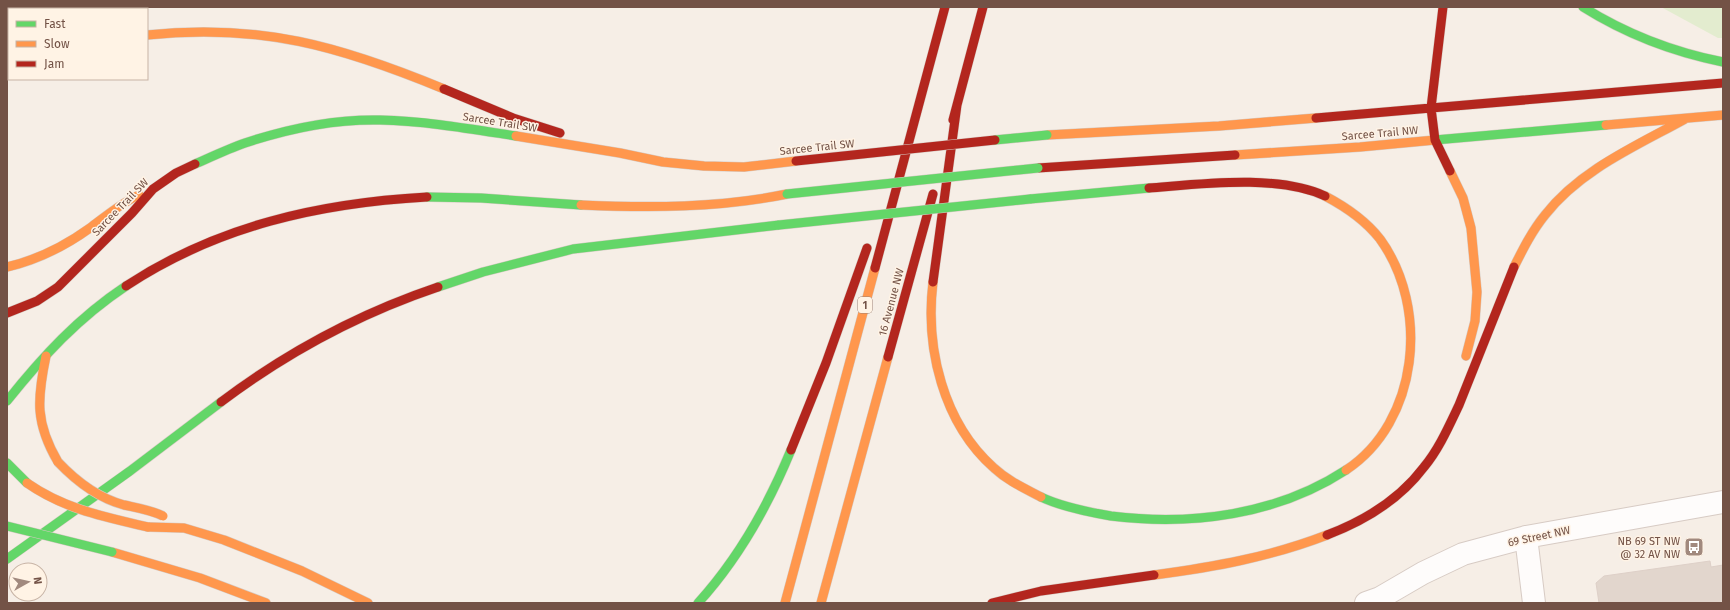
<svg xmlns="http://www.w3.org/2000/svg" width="1730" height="610" font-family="'Fira Sans',sans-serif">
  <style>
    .green { fill: #e3eccf }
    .building { fill: #e2d6cd; stroke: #ded0c8 }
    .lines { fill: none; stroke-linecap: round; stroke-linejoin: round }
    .street-casing { stroke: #d7cbc4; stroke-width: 24 }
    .fast-casing { stroke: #d6cac3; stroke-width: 10 }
    .slow-casing { stroke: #d6cac3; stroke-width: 10 }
    .jam-casing { stroke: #d6cac3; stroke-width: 10 }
    .street { stroke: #fefcfb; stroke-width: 22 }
    .fast { stroke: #63d668; stroke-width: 9 }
    .slow { stroke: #ff974d; stroke-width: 9 }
    .jam { stroke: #b3261e; stroke-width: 9 }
    .fast-bridge-casing { stroke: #d5c9c3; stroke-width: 10; stroke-linecap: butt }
    .slow-bridge-casing { stroke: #d5c9c3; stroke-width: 10; stroke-linecap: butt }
    .jam-bridge-casing { stroke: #d5c9c3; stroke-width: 10; stroke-linecap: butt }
    .fast-bridge { stroke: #63d668; stroke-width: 9 }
    .slow-bridge { stroke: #ff974d; stroke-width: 9 }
    .jam-bridge { stroke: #b3261e; stroke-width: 9 }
    .labels { text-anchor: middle; stroke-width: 3; stroke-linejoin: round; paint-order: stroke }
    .shield { fill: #fff3e5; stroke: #9d8276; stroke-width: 1 }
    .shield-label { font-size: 10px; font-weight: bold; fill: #735246 }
    .street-label { font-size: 11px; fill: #735246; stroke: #fff3e5 }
    .poi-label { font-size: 11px; fill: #735246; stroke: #fff3e5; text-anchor: end }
  </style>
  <rect width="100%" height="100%" fill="#f6eee6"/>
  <!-- green -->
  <path class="green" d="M1661,7H1723V38H1718Z"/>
  <!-- building -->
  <path class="building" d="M1710,561L1711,567L1723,565V603H1599L1596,583L1604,576Z"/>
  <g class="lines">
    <!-- street casing -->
    <g class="street-casing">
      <path id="street" d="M1526,537L1534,603
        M1366,603L1380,598L1423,573L1463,554L1526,537L1723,502"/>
    </g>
    <!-- fast casing -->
    <g class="fast-casing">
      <path id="fast" d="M1583,7C1626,34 1673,52 1723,62
        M1435,140L1606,125
        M195,164C211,157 228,149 245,143C287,129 336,119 380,120C426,121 471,129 516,136
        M427,197L481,198L581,205
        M1030,199L1149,188
        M438,287L483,272L573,249L779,225
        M7,401C43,356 78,318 126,286
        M7,463L27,483
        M1041,497C1062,507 1088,512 1111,516C1192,526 1277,515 1346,470
        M7,559L130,471L221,402
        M698,603C739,558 768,506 791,450"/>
    </g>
    <!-- slow casing -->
    <g class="slow-casing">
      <path id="slow" d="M12,9L15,7
        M147,35C260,23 340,46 444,89
        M7,73L9,72
        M1606,125L1723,115
        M1047,135L1219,126L1316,118
        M516,136L620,153L663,162L704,166L744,167L796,161
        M1235,155L1360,147L1435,140
        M1450,171L1463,198L1471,228L1477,292L1475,321L1466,356
        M1325,196C1346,207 1366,221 1380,239C1430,308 1419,422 1346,470
        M581,205C650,208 719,208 787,194
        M7,267C37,260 65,246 90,228C106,216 121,203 139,195
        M1514,267C1523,249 1532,231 1545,215C1580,170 1636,146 1685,119
        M933,282C925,348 943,423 994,468C1008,481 1024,488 1041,497
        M46,356C37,399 35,423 58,462
        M148,527L184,528L224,540L302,571L368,603
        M112,552L200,578L266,603
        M1154,575C1214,567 1270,557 1327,535
        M785,603L875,268
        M821,603L888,357"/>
    </g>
    <!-- jam casing -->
    <g class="jam-casing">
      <path id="jam" d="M1443,7L1431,108L1435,140L1450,171
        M444,89L513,118L560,133
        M1431,108L1723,83
        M1316,118L1431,108
        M953,120L983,7
        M1038,168L1235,155
        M1149,188C1201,184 1278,174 1325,196
        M875,268L945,7
        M933,282L957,105
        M126,286C217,226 319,203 427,197
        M7,313L37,301L58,287L132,213L153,189L176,173L195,164
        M888,357L933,194
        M221,402C286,353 361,313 438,287
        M791,450L826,363L867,248
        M1327,535C1364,521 1400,499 1424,467C1439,449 1449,426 1459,405L1514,267
        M992,603L1041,591L1154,575"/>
    </g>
    <!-- street -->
    <use href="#street" class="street"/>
    <!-- fast -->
    <use href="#fast" class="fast"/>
    <!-- slow -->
    <use href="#slow" class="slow"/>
    <!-- jam -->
    <use href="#jam" class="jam"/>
    <!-- fast-bridge casing -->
    <g class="fast-bridge-casing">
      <path id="fast-bridge" d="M995,140L1047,135
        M787,194L1038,168
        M779,225L1030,199
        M7,526L112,552"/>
    </g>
    <!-- slow-bridge casing -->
    <g class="slow-bridge-casing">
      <path id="slow-bridge" d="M58,462C77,482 98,498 124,505C138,508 151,510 163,516
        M27,483C64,509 105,517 148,527"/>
    </g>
    <!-- jam-bridge casing -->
    <g class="jam-bridge-casing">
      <path id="jam-bridge" d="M796,161L995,140"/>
    </g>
    <!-- fast-bridge -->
    <use href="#fast-bridge" class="fast-bridge"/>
    <!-- slow-bridge -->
    <use href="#slow-bridge" class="slow-bridge"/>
    <!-- jam-bridge -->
    <use href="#jam-bridge" class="jam-bridge"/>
  </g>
  <!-- icons -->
  <defs>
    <g id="bus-square" transform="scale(1)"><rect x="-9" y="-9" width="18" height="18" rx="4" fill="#a1897e" stroke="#fff3e5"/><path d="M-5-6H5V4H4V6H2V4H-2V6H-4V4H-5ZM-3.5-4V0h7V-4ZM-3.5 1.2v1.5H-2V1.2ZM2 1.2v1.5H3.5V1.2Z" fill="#fff"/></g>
  </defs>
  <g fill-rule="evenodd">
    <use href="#bus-square" x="1694" y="547"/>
  </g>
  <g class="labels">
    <!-- shield labels -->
    <rect class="shield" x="858" y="297" width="14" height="16" rx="3"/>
    <g class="shield-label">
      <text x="865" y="309">1</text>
    </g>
    <!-- street labels -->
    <g class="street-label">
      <text transform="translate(500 122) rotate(9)" y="4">Sarcee Trail SW</text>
      <text transform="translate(1380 133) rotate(-5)" y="4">Sarcee Trail NW</text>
      <text transform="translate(817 147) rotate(-6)" y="4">Sarcee Trail SW</text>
      <text transform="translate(120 207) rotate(-46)" y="4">Sarcee Trail SW</text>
      <text transform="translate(891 302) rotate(-75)" y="4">16 Avenue NW</text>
      <text transform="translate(1539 536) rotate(-12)" y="4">69 Street NW</text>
    </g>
    <!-- poi labels -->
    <g class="poi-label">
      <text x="1680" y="545">NB 69 ST NW<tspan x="1680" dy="13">@ 32 AV NW</tspan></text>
    </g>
  </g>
  <!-- border -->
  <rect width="1730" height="610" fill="none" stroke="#735246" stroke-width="16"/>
  <!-- legend -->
  <rect x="8" y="8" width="140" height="72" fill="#fff3e5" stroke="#c7b3a5"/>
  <rect x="16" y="21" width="20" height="6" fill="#63d668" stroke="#c7b3a5"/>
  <text x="44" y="28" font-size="12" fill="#735246">Fast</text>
  <rect x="16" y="41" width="20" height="6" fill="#ff974d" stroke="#c7b3a5"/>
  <text x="44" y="48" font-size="12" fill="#735246">Slow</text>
  <rect x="16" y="61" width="20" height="6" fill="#b3261e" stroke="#c7b3a5"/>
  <text x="44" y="68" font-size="12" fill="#735246">Jam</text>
  <!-- north arrow -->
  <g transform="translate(28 582) rotate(82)"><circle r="19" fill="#fff3e5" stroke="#c7b3a5"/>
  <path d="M0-3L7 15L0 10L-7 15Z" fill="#a1897e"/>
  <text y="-6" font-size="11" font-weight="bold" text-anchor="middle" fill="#735246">N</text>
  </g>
</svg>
